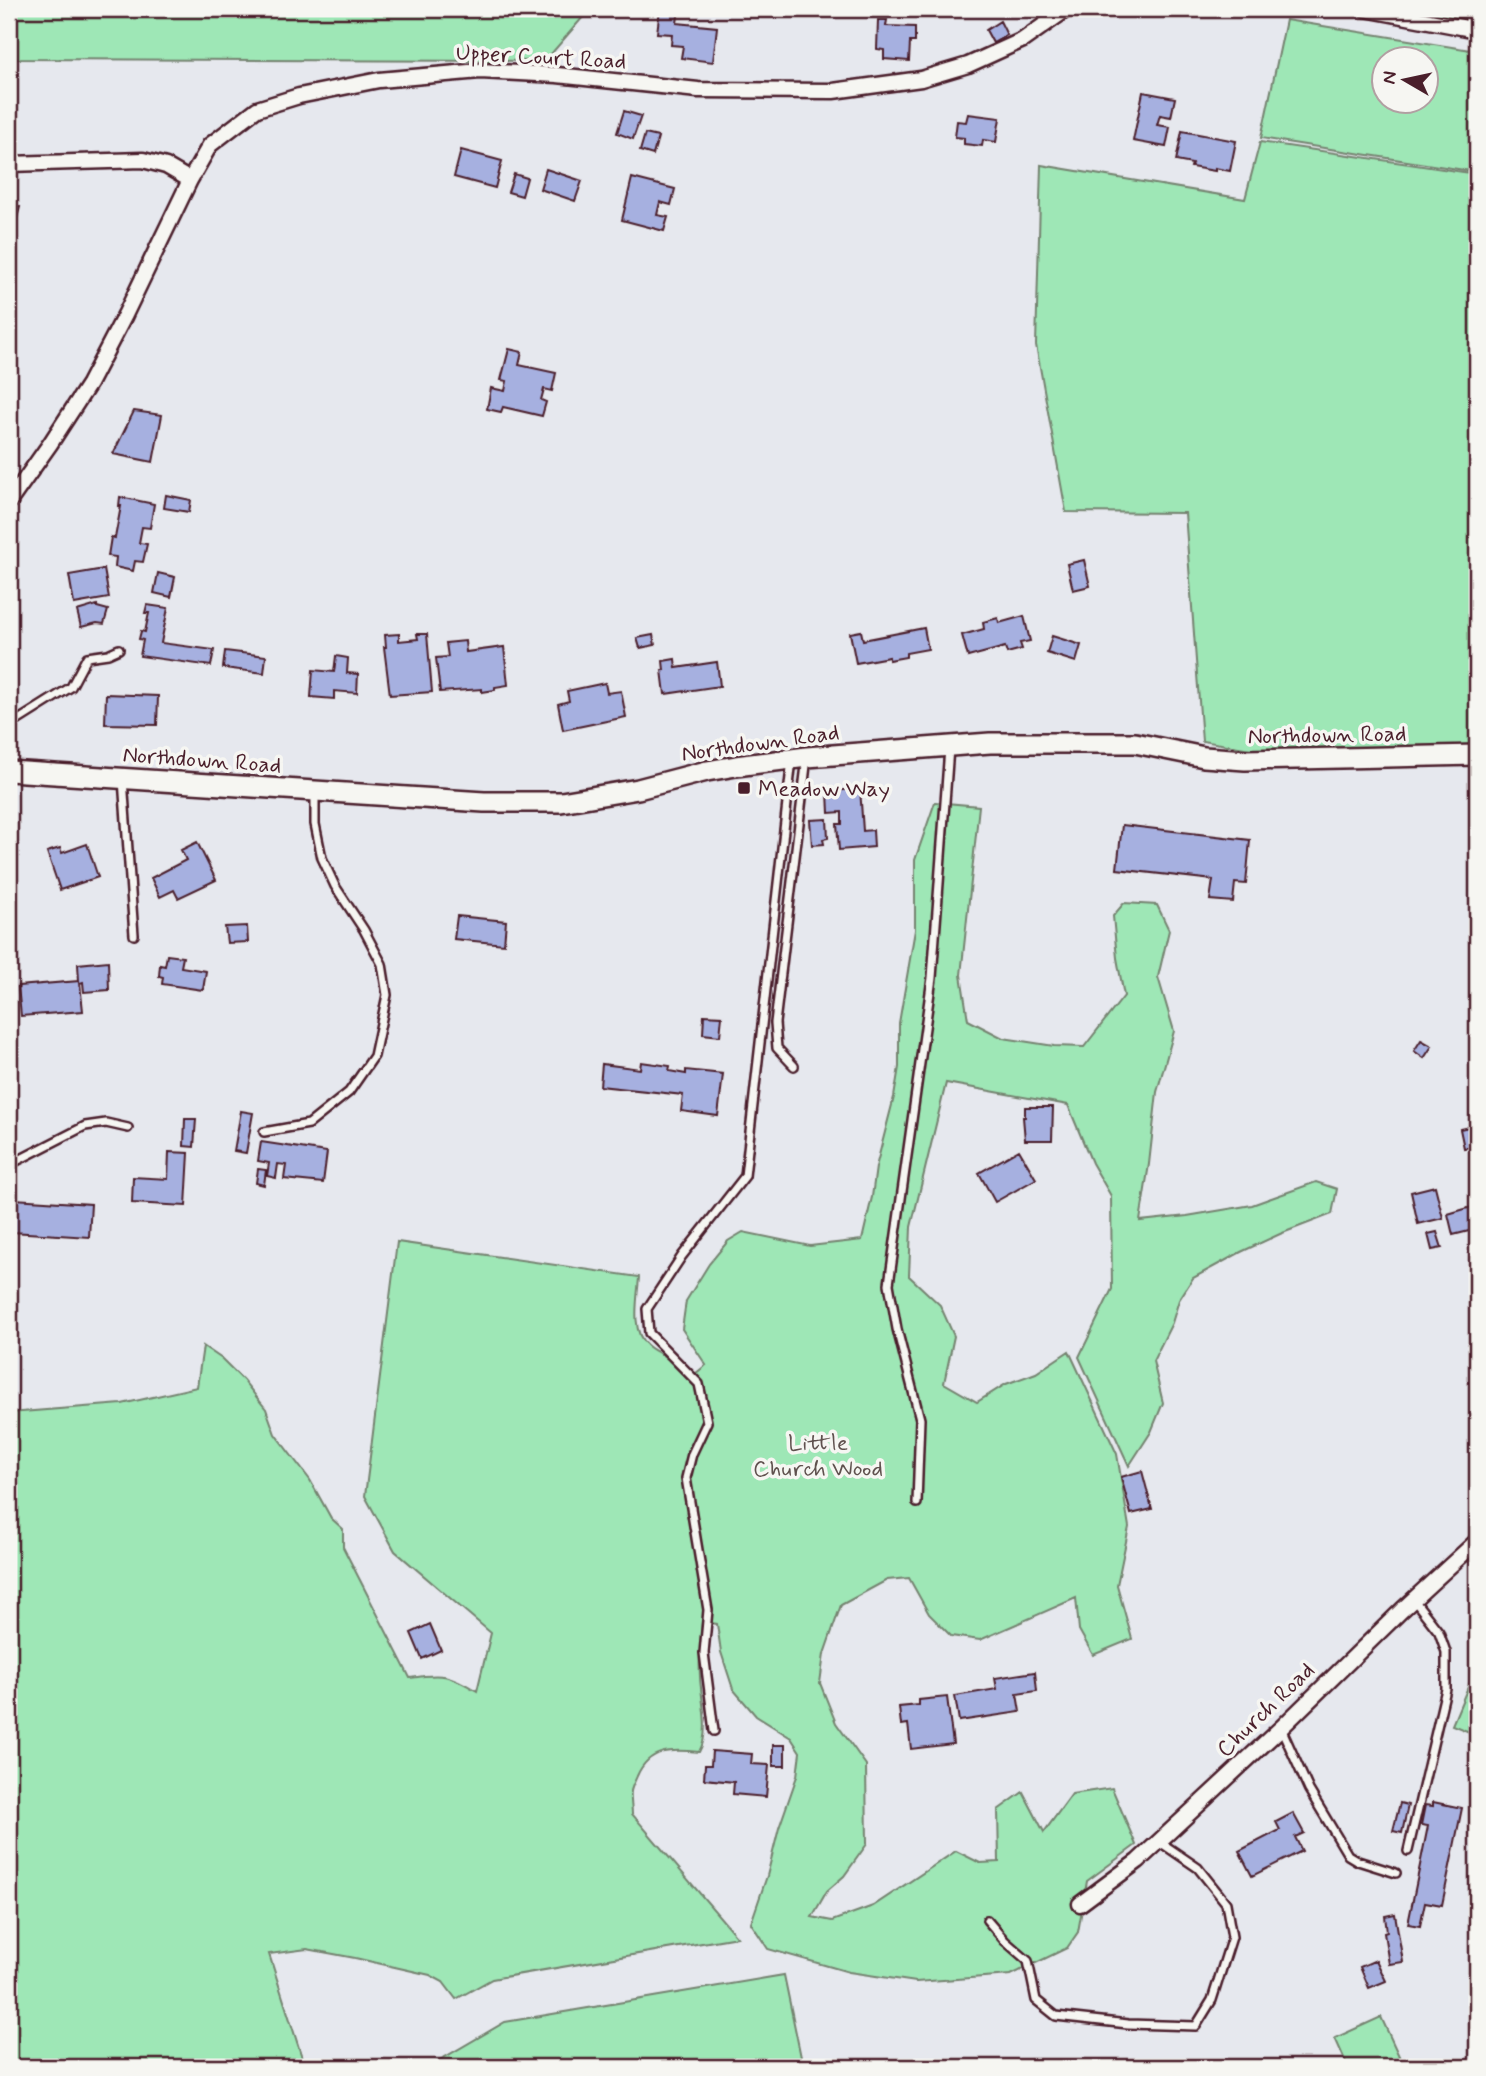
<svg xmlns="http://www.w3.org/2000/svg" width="1486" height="2076" font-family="Mynerve,sans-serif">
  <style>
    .green { fill: #9ee7b6; stroke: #748370; stroke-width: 2; fill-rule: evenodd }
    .building { fill: #a6b0e0; stroke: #4a1f2b; stroke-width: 2 }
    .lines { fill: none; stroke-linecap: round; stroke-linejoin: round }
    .service-casing { stroke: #4a1f2b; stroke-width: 12 }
    .minor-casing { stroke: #4a1f2b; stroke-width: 19 }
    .tertiary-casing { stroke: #4a1f2b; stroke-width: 24 }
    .service { stroke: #f6f6f2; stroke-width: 7 }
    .minor { stroke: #f6f6f2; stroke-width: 14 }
    .tertiary { stroke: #f6f6f2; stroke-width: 19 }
    .poi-dot { fill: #4a1f2b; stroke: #f6f6f2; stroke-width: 2.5 }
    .labels { text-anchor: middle; stroke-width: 7; stroke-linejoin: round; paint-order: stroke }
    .street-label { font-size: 23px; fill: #4a1f2b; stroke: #f6f6f2 }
    .poi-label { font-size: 23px; fill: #4a1f2b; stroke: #f6f6f2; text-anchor: start }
    .park-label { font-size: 23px; fill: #5f514e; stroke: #f6f6f2 }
  </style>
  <rect width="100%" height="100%" fill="#e6e8ee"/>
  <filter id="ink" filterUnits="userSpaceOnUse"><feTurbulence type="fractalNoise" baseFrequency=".0143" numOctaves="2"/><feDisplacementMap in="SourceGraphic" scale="14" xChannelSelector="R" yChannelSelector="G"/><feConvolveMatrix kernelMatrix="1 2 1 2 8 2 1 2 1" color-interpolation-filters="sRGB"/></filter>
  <g filter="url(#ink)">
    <!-- green -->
    <path class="green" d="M9,9H590L545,61L9,59Z
      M1381,9H1477V27Z
      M1286,20L1477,51V172L1261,138ZM1384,60H1426V102H1384Z
      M1260,142L1477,174V746L1263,751L1202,741L1185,513L1066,512L1036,345L1041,165L1245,199Z
      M935,802L979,806L961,975L968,1020L1003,1038L1054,1046L1084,1047L1124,996L1117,958L1113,916L1124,903L1157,905L1169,930L1158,977L1174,1031L1157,1092L1149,1164L1140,1221L1187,1216L1252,1205L1316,1182L1337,1189L1332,1214L1280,1234L1241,1252L1193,1278L1179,1300L1172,1323L1153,1361L1163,1403L1151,1432L1129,1466L1079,1357L1112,1289L1111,1196L1092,1163L1068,1105L946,1083L911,1227L909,1276L940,1305L954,1336L944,1383L977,1402L1006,1384L1036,1373L1069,1351L1117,1454L1129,1527L1117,1585L1132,1639L1093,1655L1079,1630L1076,1598L980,1640L951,1636L929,1614L909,1578L887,1580L841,1605L824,1654L820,1683L836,1723L866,1765L867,1844L844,1876L827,1891L812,1917L832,1921L873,1906L956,1851L980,1863L999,1862L998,1810L1023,1792L1044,1832L1072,1794L1112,1788L1136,1845L1087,1881L1078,1932L1067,1948L1011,1975L916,1982L849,1972L768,1949L751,1923L767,1876L779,1828L797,1776L800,1752L791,1738L756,1716L733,1689L721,1652L717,1624L702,1622C700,1639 699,1659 700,1677C701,1700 711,1731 699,1752C672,1749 649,1748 637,1776C635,1781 632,1786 631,1791C630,1798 632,1807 632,1814L737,1937L492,1979L456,1999L443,1982L430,1975L355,1958L307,1949L269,1954L305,2067H9V1413L122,1404L197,1387L203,1346L222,1359L243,1380L266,1409L275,1434L310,1480L331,1518L343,1529V1547L410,1678C442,1673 449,1674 477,1691L491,1633L395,1551L365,1496L397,1242L639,1277C638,1296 630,1331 647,1345C652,1350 660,1353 665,1357C675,1364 684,1368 690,1378L706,1365L682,1329L686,1301L709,1264L728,1241L743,1232L810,1246L862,1240L872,1197L876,1167L894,1097L899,1067V1023L915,930V860Z
      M1470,1682L1477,1685V1735L1452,1725Z
      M784,1975L803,2067H499L472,2061L459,2067H428L505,2022Z
      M1381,2017L1404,2067H1348L1335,2038Z"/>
    <!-- building -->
    <path class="building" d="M660,9H679L677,23L717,27L713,62L681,58L683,46L671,45L672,34L657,33Z
      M878,20H887L886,26L915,27V42H910L909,61L884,59V50L877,49Z
      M1000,21L1007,35L993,43L986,30Z
      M1143,92L1175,98L1171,117L1160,115L1157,125L1170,127L1166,147L1133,141Z
      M624,111L641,116L633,139L617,133Z
      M968,114L1000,118L996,142L983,140L982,146L964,144V138L955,137L957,121L966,122Z
      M1182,131L1236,141L1230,171L1215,168V171L1191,167L1192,164L1176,161Z
      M645,134L658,137L653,155L640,151Z
      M461,150L502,161L495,188L454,177Z
      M546,169L582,181L575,201L540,189Z
      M514,174L527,178L522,196L508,192Z
      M632,178L675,189L671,205L660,202L657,215L668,217L664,231L622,220Z
      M9,204L20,207L16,222H11L9,230Z
      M509,349L522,352L519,365L556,373L552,391L544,389L541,400L546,402L542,416L503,407L501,412L487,409L491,388L505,391L507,381L501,380Z
      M134,411L162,415L153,462L113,454Z
      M166,495L191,500L189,512L164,508Z
      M120,497L154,504L150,528L142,527L139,543L147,544L143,562L135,561L133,571L115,567L116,557L108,556L111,537L115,538L121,506H119Z
      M1084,560L1090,586L1073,590L1067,564Z
      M104,569L109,598L74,604L69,575Z
      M158,573L175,577L171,597L154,593Z
      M97,605V607L108,610L104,624L97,623L81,627L77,611Z
      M147,605L168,608L161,643L214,650L211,666L140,656L143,640L139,639L141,631L145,632L149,613H145Z
      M1024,616L1030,641L1020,643L1022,649L1007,653L1005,647L968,657L962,635L984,629L983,622L998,618L999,623Z
      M924,628L928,649L906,653V657L889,660V657L856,663L850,633L861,631L863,640Z
      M399,634V641L418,639L417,634H427L432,692L390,695L384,647H386L385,635Z
      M653,635L655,645L640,648L637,638Z
      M1052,636L1081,645L1076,662L1047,653Z
      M465,641L466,652L504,647L508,685L495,687V690L482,692V689L440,692L436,658L448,657L446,643Z
      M225,651L266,656L264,673L223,668Z
      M336,656L348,658L347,673L358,674L357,693L334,691V699L311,697L313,670L334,672Z
      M675,659L676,668L717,662L720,686L665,694L662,670H664L663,661Z
      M605,683L607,693L621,691L626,717L563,730L558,704L569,701L567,691Z
      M106,694L158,696L157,725L105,724Z
      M860,788L863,831L873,830L874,847L839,850L837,824H842V812L829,813L828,792Z
      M827,819L828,838L823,839L824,844L812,845L810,820Z
      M1122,825L1250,840L1246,884L1235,883L1233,902L1210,900L1213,880L1117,869Z
      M197,842L216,880L178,898L174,890L160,897L151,878L186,860L181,850Z
      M87,844L98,877L60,890L47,852L60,848L62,853Z
      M457,916L506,921L504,944L454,939Z
      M247,926L248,942L227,943L225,927Z
      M167,955L183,957L181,967L206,971L203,990L162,984L163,977L159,976L160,965L165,966Z
      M108,961L109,990L84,992L83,982L80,983L83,1011L21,1016L18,986L79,981L78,964Z
      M704,1015L722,1016L720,1036L703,1034Z
      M1421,1040L1432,1046L1424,1058L1414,1051Z
      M641,1062L670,1066L669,1071L686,1074V1070L723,1074L718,1116L681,1111L683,1095L600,1086L602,1064L640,1069Z
      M1025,1107H1053L1052,1140H1025L1023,1117H1025Z
      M241,1111L253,1113L246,1153L234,1151Z
      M185,1119H196L194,1147L184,1146Z
      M1477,1125V1146L1464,1148L1460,1129Z
      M261,1142L327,1152L323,1183L284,1179L286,1165L278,1164L276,1178L267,1176L269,1163L258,1161Z
      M1019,1150L1036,1179L995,1202L979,1173Z
      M169,1152L189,1153L186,1206L132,1203L133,1177L168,1179Z
      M258,1169L266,1170L264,1185L256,1183Z
      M1435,1186L1443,1218L1418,1224L1411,1192Z
      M14,1199L91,1204L89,1237L12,1232Z
      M1475,1206L1477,1214V1231V1229L1453,1235L1448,1214Z
      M1437,1232L1442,1248L1432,1250L1428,1234Z
      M1142,1471L1152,1509L1131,1514L1121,1477Z
      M430,1624L441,1650L422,1659L411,1633Z
      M1035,1672L1037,1691L1017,1694L1020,1712L959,1721L955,1696L997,1689L995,1678Z
      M947,1697L953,1744L911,1749L908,1724L901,1725L899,1707L919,1705V1700Z
      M773,1745H785V1766H773Z
      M712,1751L752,1754L751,1764L769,1765L766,1797L733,1794L734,1782L704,1779L705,1765H711Z
      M1433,1802L1462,1808L1442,1905L1425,1902L1420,1926L1408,1924L1428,1826L1421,1825L1425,1805L1433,1806Z
      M1400,1803L1408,1805L1402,1833L1393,1831Z
      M1293,1813L1304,1833L1295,1837L1302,1851L1252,1876L1239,1851L1280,1830L1276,1822Z
      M1395,1914L1403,1962L1389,1964L1384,1933L1387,1932L1385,1916Z
      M1376,1960L1386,1981L1369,1988L1360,1967Z"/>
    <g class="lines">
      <!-- service casing -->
      <g class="service-casing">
        <path id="service" d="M9,726L71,687L87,657L108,654L119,649
          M123,779L134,935
          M794,1066L777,1048L775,1023L807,757
          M264,1132L309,1124L349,1092L374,1056L387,995L382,964L364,930L335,886L322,858L315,824V792
          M9,1165L85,1126L106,1123L128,1128
          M917,1503L920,1419L897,1329L889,1284L932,978L949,748
          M1281,1728L1309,1790L1348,1855L1358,1861L1396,1873
          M714,1731L704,1653L708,1610L686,1478L692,1454L707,1422L699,1384L649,1333L647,1309L682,1256L745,1176L792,759
          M1408,1851L1446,1689V1652L1439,1632L1414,1600
          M987,1920L1005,1941L1028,1961L1036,2000L1056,2016L1128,2024L1196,2026L1212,2000L1232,1937L1226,1903L1198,1868L1160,1842"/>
      </g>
      <!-- minor casing -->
      <g class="minor-casing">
        <path id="minor" d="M1365,9L1477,30
          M9,164L143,160L166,166L190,180
          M9,502L50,444L89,384L125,315L190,180L210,145L257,109L299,96L379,80L480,71L557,75L698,90L833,91L921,79L968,65L1023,40L1067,9
          M1080,1904L1138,1861L1281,1728L1402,1610L1477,1541"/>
      </g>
      <!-- tertiary casing -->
      <g class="tertiary-casing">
        <path id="tertiary" d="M9,771L484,802H561L638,789L707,771L736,766L807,757L990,743H1135L1204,757L1245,760L1477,755"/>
      </g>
      <!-- service -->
      <use href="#service" class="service"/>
      <!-- minor -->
      <use href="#minor" class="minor"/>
      <!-- tertiary -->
      <use href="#tertiary" class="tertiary"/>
    </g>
  </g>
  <!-- markers -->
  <rect class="poi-dot" x="737" y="781" width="14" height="14" rx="3.5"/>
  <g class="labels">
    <!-- street labels -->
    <g class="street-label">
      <text transform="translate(541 56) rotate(3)" y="8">Upper Court Road</text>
      <text transform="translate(1327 734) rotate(-1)" y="8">Northdown Road</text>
      <text transform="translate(760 742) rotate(-8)" y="8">Northdown Road</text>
      <text transform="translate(202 759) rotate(4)" y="8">Northdown Road</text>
      <text transform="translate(1265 1709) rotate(-44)" y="8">Church Road</text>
    </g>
    <!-- poi labels -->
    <g class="poi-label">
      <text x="758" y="796">Meadow Way</text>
    </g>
    <!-- park labels -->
    <g class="park-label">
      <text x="818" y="1450">Little<tspan x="818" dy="26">Church Wood</tspan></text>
    </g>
  </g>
  <!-- margin -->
  <rect width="1486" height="2076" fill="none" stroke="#f6f6f2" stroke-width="35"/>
  <rect x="18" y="18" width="1451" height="2041" fill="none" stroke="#4a1f2b" stroke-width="2.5" filter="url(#ink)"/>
  <!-- north arrow -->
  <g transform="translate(1405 80) rotate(279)"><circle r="33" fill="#f6f6f2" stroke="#b1a0a2" stroke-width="2"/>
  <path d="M0-5L12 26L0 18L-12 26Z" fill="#4a1f2b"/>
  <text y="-10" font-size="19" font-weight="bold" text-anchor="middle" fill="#4a1f2b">N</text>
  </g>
</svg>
